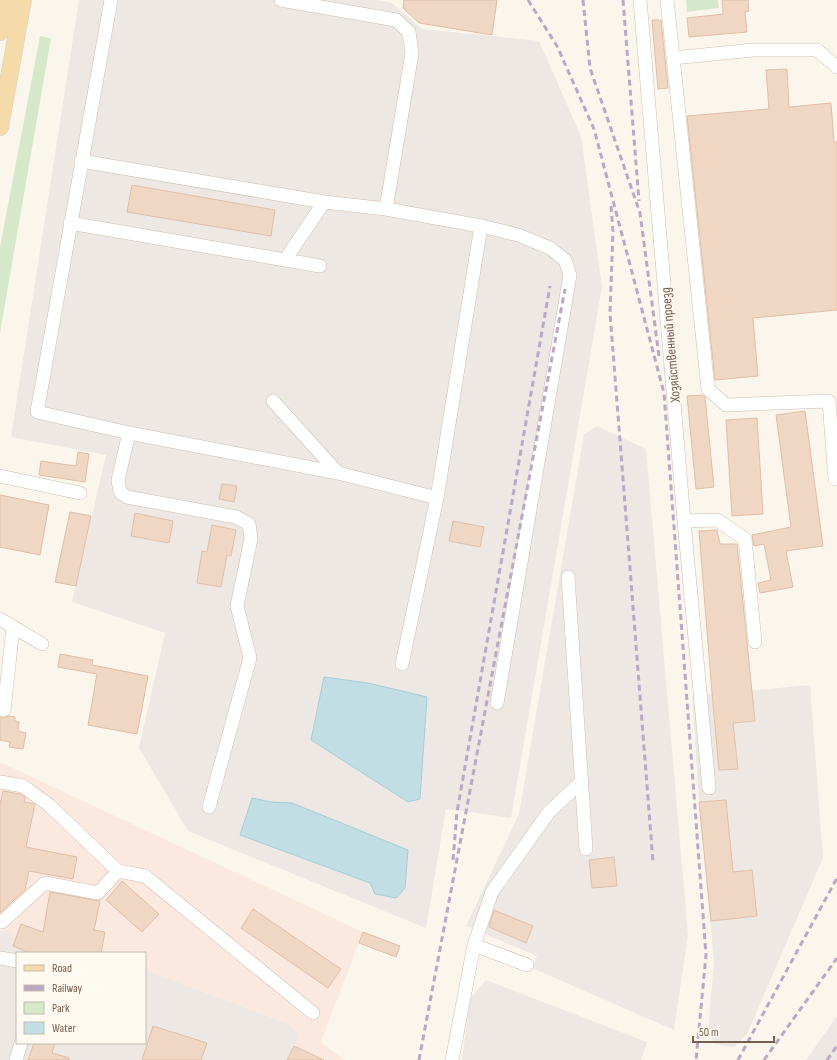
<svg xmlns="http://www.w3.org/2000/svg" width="837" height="1060" font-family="'Sofia Sans Condensed',sans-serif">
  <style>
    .commercial { fill: #fbe9e0 }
    .industrial { fill: #ede8e3 }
    .green { fill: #d5e9ca }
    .water { fill: #c0dee4; stroke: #a7cdd6 }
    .building { fill: #efd7c4; stroke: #e1bea6 }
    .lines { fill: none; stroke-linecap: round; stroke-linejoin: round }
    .minor-casing { stroke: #cdbeb1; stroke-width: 14 }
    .major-casing { stroke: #d8d2ce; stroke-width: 18 }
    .minor { stroke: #fff; stroke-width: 13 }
    .major { stroke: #f5dba9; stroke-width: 17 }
    .rail { stroke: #b9a9c6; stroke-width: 3; stroke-dasharray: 6 4; stroke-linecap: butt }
    .labels { text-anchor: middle; stroke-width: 3.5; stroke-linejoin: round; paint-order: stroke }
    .street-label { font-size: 14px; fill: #755e4f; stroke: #fefaf1 }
  </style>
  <rect width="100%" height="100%" fill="#fbf6eb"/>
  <!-- commercial -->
  <path class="commercial" d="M0,762L363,932L321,1042L345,1060H287L289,1024L145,970V953H98L21,924L13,946L11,933L0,931Z"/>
  <!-- industrial -->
  <path class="industrial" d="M79,0H378L392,3L422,29L539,41L581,136L602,287L511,818L446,809L426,928L188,831L139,748L165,633L72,602L106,455L11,437Z
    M597,426L646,449L688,935L674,1030L532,968L537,956L466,926L519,814L584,434Z
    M810,685L823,858L747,1034L734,1047L714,1044L708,1030L714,962L699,802L692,696Z
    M0,931L11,933L13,946L30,953H17V1043H145V970L289,1024L299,1036L287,1060H0Z
    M486,980L647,1042L641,1060H462L470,999Z
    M837,1016V1060H806Z"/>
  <!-- green -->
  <path class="green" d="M686,0H718L719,8L687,12Z
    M40,36L51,38L0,333V247Z"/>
  <!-- water -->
  <path class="water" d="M324,677L368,683L427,697L420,799L408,802L311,740Z
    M252,798L271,802L292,803L408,850L405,888L396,898L375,894L370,883L240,835Z"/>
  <!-- building -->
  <path class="building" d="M404,0H497L492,35L419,23L403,8Z
    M722,0H748L749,11L745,12L747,32L689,37L687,18L723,14Z
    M652,20H661L668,88L658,89Z
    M787,69L789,107L831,103L834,142H837V310L753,318L758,376L715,380L687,116L769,109L766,70Z
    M132,185L275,210L271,236L127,212Z
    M702,395L705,397L714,487L696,489L687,396Z
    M805,411L823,546L786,551L793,587L760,593L758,583L771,580L764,544L754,546L752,535L791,527L776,415Z
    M757,418L763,514L732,516L726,420Z
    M78,452L89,454L85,482L39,475L41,461L76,466Z
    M222,484L237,486L234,502L219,499Z
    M0,495L49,505L40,555L0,547Z
    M70,512L91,516L76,586L55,582Z
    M135,513L173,521L169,543L131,536Z
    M453,521L484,527L480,547L449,541Z
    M212,525L236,530L231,556L227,555L221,587L197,583L202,551L207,552Z
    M717,530L720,544H737L755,721L733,723L738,769L719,770L712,693L699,531Z
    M60,654L93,660L92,665L148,676L137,734L88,725L97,674L58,667Z
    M9,716L15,717V721L19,722L18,731L26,733L23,749L9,747L10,742L0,740V717L4,718Z
    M3,791L20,794L25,797L24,802L35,804L26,847L77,857L73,879L29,871L25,890L0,913V804Z
    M726,800L733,872L752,870L757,916L711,921L699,802Z
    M614,857L617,886L592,888L589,860Z
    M122,881L159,914L142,932L106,900Z
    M50,892L100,901L94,930L105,932L101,953H30L13,946L21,924L43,932Z
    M253,909L341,969L328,988L241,928Z
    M494,910L533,926L526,943L489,927Z
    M363,932L400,946L396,957L359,943Z
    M153,1026L207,1043L201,1060H142Z
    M34,1043H55L52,1053L69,1058V1060H28Z
    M294,1046L324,1060H287Z"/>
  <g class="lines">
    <!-- minor casing -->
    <g class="minor-casing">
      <path id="minor" d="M111,0L37,412L129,433L338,473L437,498
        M281,0L396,20L409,32L412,53L386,209
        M640,0L684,521L717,520L745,539L755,642
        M667,0L708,389L726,405L829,401L835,479
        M673,58L753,50H817L837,67
        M81,161L324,202L386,209L481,226L518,235L550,248L565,260L570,275L497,703
        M70,223L320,266
        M285,260L324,202
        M273,401L338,473
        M129,433L118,480L120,492L127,497L236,517L249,524L251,539L237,606L250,658L209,807
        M0,476L80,493
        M684,521L709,788
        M568,577L586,849
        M0,619L42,644
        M402,664L437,498L481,226
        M4,710L13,627
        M0,782L23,786L49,805L118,871L145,876L313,1013
        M0,922H2L45,883L98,893L118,871
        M474,945L527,965
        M0,958L17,961
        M16,1060L21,1043
        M452,1060L474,945L492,892L549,812L580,783"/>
    </g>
    <!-- major casing -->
    <g class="major-casing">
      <path id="major" d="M0,32L6,0
        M0,127L23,0"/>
    </g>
    <!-- minor -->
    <use href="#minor" class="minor"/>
    <!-- major -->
    <use href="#major" class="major"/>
    <!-- rail -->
    <path class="rail" d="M528,0L557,46L594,129L664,393L706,955L696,1060
      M583,0L590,68L640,213L659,356
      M623,0L639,201
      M611,206L613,231L610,313L653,862
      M453,860L457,812L550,286
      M419,1060L565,289
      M738,1060L837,878
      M764,1060L837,958
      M827,1060L837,1046"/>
  </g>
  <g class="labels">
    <!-- street labels -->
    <g class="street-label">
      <text transform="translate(670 345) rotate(-95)" y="5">Хозяйственный проезд</text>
    </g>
  </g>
  <!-- legend -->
  <rect x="16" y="952" width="130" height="92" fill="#fefaf1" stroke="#c7bcb0"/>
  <rect x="24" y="965" width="20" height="6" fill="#f5dba9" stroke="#c7bcb0"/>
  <text x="52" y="972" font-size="12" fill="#755e4f">Road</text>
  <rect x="24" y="985" width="20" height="6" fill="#b9a9c6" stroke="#c7bcb0"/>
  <text x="52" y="992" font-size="12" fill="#755e4f">Railway</text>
  <rect x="24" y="1002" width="20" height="12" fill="#d5e9ca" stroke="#c7bcb0"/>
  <text x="52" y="1012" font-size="12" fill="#755e4f">Park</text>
  <rect x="24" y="1022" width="20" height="12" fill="#c0dee4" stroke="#c7bcb0"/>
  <text x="52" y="1032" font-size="12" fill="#755e4f">Water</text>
  <!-- scale -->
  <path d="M693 1036v6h81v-6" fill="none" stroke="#755e4f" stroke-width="2"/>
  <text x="699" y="1036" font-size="12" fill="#755e4f" stroke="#fefaf1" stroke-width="3" paint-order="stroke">50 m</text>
</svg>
